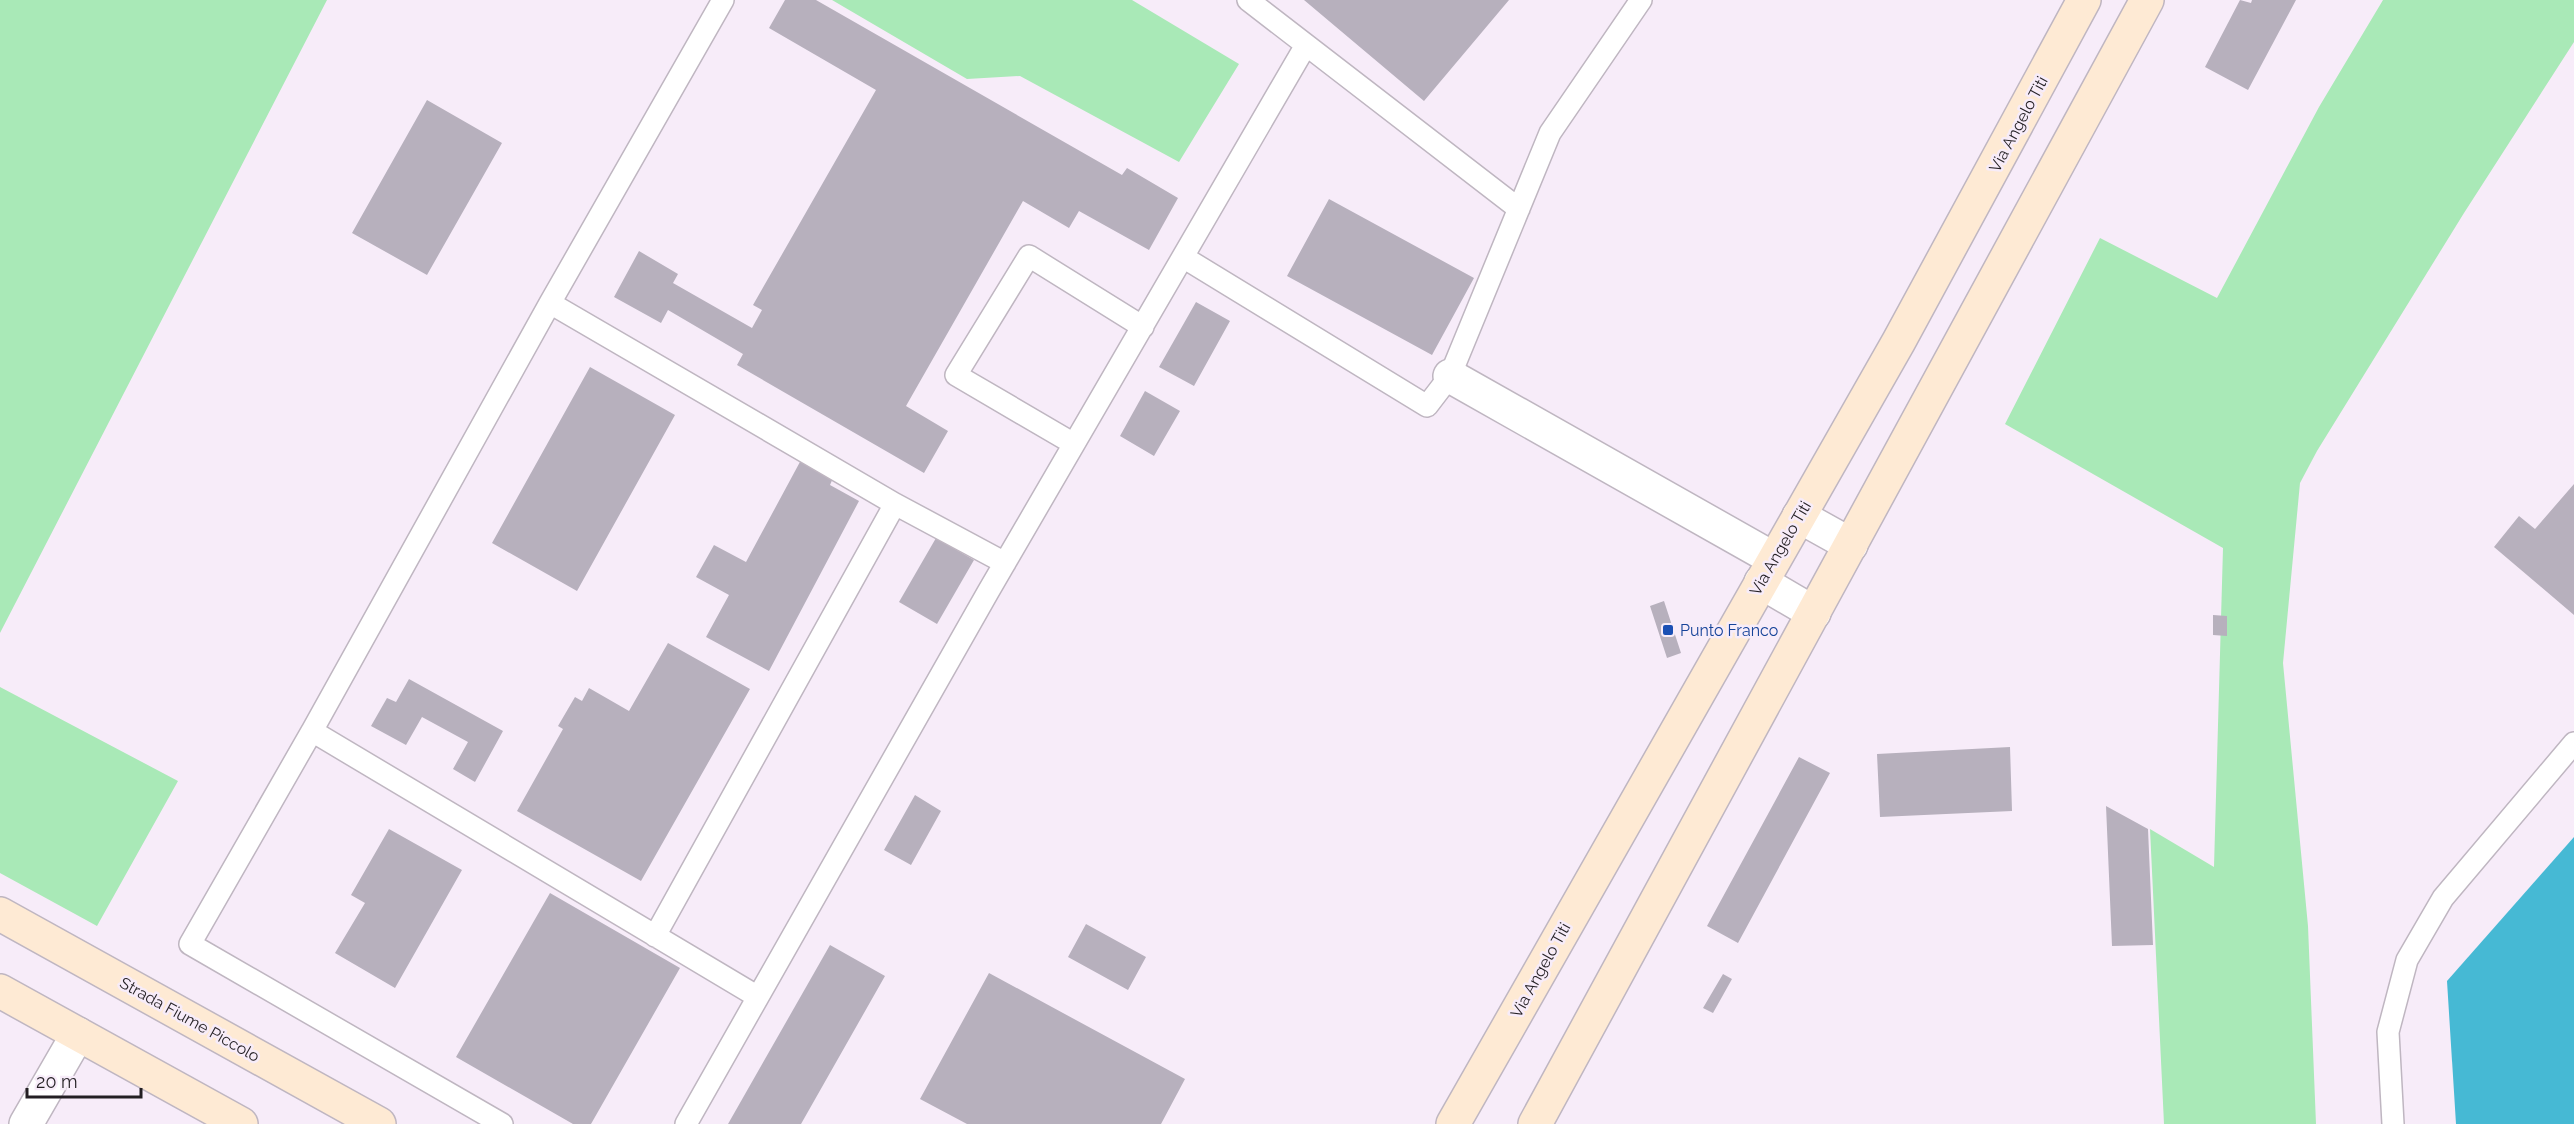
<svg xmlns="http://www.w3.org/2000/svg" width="2574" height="1124" font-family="Raleway,sans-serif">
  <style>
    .green { fill: #a9e9b7 }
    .water { fill: #46b9d4 }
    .building { fill: #b7b0bd }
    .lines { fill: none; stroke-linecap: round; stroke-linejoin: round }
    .service-casing { stroke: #bfb6c1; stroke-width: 24 }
    .minor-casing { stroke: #bfb6c1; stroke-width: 36 }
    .secondary-casing { stroke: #bfb6c1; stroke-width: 36 }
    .service { stroke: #fff; stroke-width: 21 }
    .minor { stroke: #fff; stroke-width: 33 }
    .secondary { stroke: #feead4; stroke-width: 33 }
    .transit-dot { fill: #1a4fb4; stroke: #f7ecf9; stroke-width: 2 }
    .labels { text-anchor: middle; stroke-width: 5; stroke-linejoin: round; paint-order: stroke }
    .street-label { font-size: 16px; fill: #231f23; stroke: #f7ecf9 }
    .transit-label { font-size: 16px; fill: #164399; stroke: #f7ecf9; text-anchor: start }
  </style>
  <rect width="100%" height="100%" fill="#f7ecf9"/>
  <!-- green -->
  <path class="green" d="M0,0H327L0,633Z
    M832,0H1132L1239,64L1179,162L1020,76L967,79Z
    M2383,0H2574V42L2464,213L2317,451L2300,483L2283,663L2308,926L2316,1124H2164L2150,829L2214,867L2223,548L2005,424L2100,238L2217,298L2319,107Z
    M0,687L178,781L97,926L0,873Z"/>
  <!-- water -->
  <path class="water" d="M2574,837V1124H2456L2447,981Z"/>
  <!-- building -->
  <path class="building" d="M785,0H816L1122,175L1127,168L1178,198L1149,250L1079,211L1069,228L1023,201L906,406L948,431L924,473L737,365L743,354L668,310L661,323L614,297L639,251L678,274L673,283L752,328L762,310L753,305L876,90L769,28Z
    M1304,0H1509L1424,101Z
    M2240,0L2251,3L2252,0H2296L2248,90L2205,67Z
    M427,100L502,143L427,275L352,233Z
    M1329,199L1474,278L1432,355L1287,276Z
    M1196,302L1230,321L1194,386L1159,367Z
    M590,367L675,415L577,591L492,543Z
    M1145,391L1180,411L1154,456L1120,436Z
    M801,460L833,478L830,485L859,501L769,671L706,637L729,595L696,577L714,545L746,562Z
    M2574,484V615L2494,547L2519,516L2535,529Z
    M936,538L974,560L937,624L899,602Z
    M1664,601L1681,653L1667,658L1650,606Z
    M2213,615L2227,616V636L2213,635Z
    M668,643L750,689L641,881L517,811L563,729L558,726L575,697L582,701L589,688L629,711Z
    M409,679L503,731L475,782L453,769L468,742L422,717L406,745L371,726L387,698L396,702Z
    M2010,747L2012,811L1880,817L1877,754Z
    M1799,757L1830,773L1738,943L1707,926Z
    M915,795L941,811L911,865L884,850Z
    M2106,806L2148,829L2153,945L2112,946Z
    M389,829L462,870L395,988L335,953L365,903L351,895Z
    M550,893L680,968L591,1124H573L456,1057Z
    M1086,924L1146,957L1128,990L1068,957Z
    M830,945L885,976L801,1124H728Z
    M989,973L1185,1079L1161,1124H967L920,1099Z
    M1723,974L1732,979L1713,1013L1703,1008Z"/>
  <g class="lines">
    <!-- service casing -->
    <g class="service-casing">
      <path id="service" d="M723,0L550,303L312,731L758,997L988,592L1306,45
        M1248,0L1519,209
        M1183,257L1427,406L1450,376L1550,133L1641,0
        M550,303L895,504L1005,563
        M1074,444L956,375L1029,256L1143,327
        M312,731L190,944L502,1124
        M655,936L895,504
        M686,1124L758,997
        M2393,1124L2388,1032L2407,960L2443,898L2574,743"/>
    </g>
    <!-- minor casing -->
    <g class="minor-casing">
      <path id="minor" d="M1450,376L1774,559
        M1799,516L1851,545
        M1761,582L1814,613
        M26,1124L78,1034"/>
    </g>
    <!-- secondary casing -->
    <g class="secondary-casing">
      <path id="secondary" d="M0,914L379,1124
        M0,991L241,1124
        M1453,1124L1899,341L2084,0
        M1535,1124L2147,0"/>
    </g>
    <!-- service -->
    <use href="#service" class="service"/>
    <!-- minor -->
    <use href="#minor" class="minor"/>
    <!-- secondary -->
    <use href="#secondary" class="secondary"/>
  </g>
  <!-- markers -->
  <rect class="transit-dot" x="1662" y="624" width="12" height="12" rx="3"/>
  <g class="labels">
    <!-- street labels -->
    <g class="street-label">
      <text transform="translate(2018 124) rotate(-62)" y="6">Via Angelo Titi</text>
      <text transform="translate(1780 548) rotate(-60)" y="6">Via Angelo Titi</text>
      <text transform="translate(1540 970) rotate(-61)" y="6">Via Angelo Titi</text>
      <text transform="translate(190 1019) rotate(29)" y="6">Strada Fiume Piccolo</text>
    </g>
    <!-- transit labels -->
    <g class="transit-label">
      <text x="1680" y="636">Punto Franco</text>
    </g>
  </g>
  <!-- scale -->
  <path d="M27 1088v9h114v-9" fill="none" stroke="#231f23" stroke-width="3"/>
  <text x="36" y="1088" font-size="18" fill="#231f23" stroke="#f7ecf9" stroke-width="4.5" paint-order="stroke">20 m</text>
</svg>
